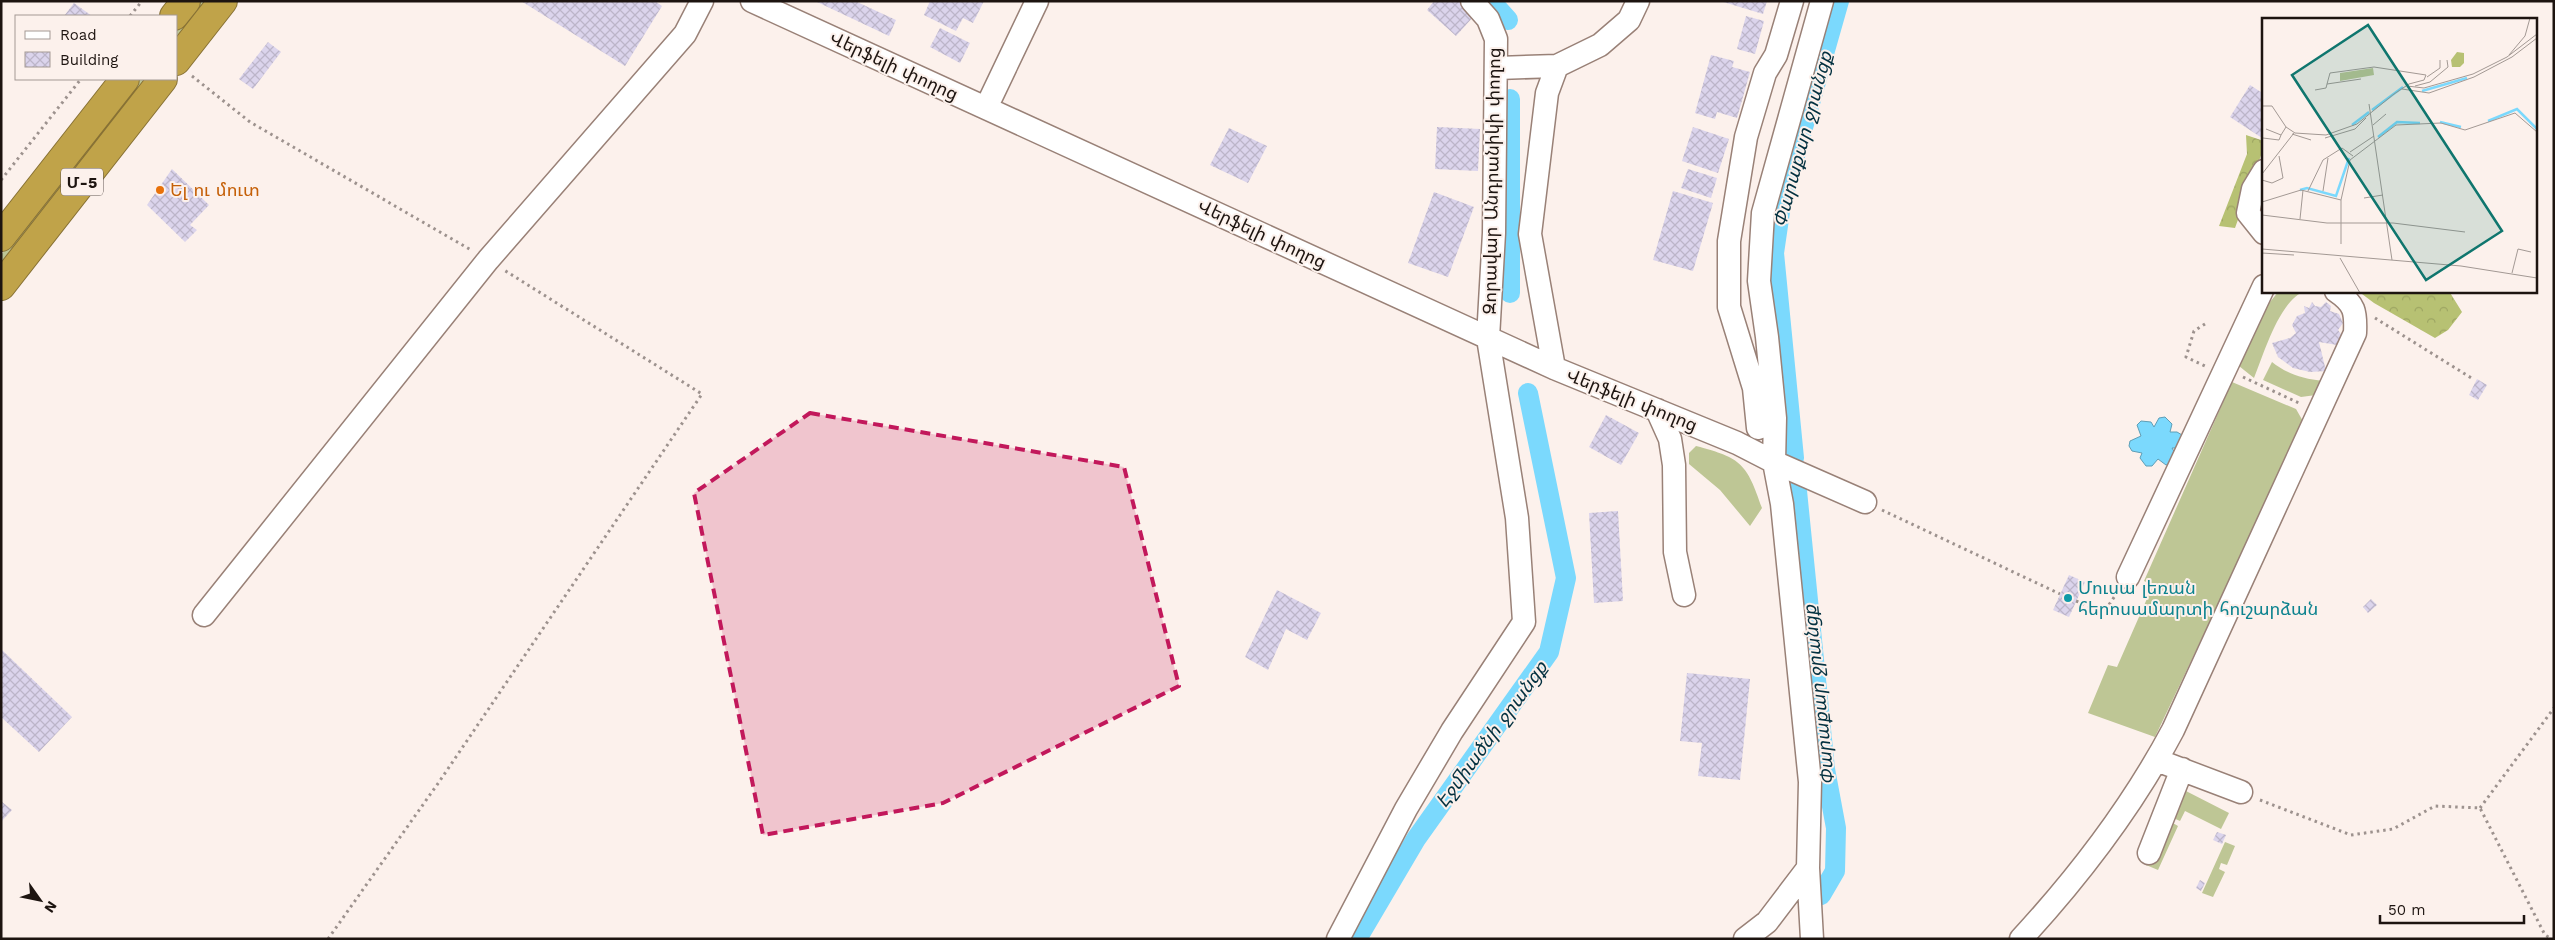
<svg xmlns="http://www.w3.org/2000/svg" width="2555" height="940" font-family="'Work Sans','Noto Sans Armenian',sans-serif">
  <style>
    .grass { fill: #bec695 }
    .forest { fill: url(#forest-crowns) }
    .water { fill: #7bd9fd; stroke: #5f9eb6 }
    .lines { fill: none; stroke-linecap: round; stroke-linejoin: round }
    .canal { stroke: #7bd9fd; stroke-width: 20 }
    .building { fill: url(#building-cross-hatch) }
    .minor-casing { stroke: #998177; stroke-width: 25 }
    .highway-casing { stroke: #877135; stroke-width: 30 }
    .path { stroke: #9d928e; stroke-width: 3; stroke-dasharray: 2.5 4; stroke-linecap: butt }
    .minor { stroke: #fff; stroke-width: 22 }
    .highway { stroke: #c0a349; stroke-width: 28 }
    .marked { fill: #c2185b; fill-opacity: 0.2; stroke: #c2185b; stroke-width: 4; stroke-dasharray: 10 6; stroke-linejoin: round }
    .food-dot { fill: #e8710a; stroke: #fcf1ec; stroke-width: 2 }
    .culture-dot { fill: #0f9aa8; stroke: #fcf1ec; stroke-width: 2 }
    .labels { text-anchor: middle; stroke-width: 4; stroke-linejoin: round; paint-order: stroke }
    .shield { fill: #fcf1ec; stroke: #605652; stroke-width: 1 }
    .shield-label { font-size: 16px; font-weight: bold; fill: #1d1410 }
    .street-label { font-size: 18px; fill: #1d1410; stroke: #fcf1ec }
    .food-label { font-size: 18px; fill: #c56008; stroke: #fcf1ec; text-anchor: start }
    .culture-label { font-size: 18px; fill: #0d838f; stroke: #fcf1ec; text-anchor: start }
    .water-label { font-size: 19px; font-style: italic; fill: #033140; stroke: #fcf1ec }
    .inset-river { fill: none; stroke: #7bd9fd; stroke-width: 2.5 }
    .inset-road { fill: none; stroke: #a39994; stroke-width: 1 }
    .view { fill: #0f766e; fill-opacity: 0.15; stroke: #0f766e; stroke-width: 2.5 }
    .inset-edge { fill: none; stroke: #1d1410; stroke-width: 2.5 }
  </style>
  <defs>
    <pattern id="forest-crowns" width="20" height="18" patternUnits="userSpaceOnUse" patternTransform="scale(1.25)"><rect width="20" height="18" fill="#b7c173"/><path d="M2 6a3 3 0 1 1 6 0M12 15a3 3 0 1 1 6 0" fill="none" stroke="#9da562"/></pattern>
    <pattern id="building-cross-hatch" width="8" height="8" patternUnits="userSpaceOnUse" patternTransform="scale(1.25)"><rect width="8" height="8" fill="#dbd4ec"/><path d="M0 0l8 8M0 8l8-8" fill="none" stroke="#bcb5c9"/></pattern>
  </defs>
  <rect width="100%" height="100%" fill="#fcf1ec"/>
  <!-- grass -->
  <path class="grass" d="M200,1H213L176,47V31Z
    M139,79H152L1,270V255Z
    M2279,291H2306C2280,298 2264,354 2254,378L2239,366L2265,308Z
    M2272,362C2287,374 2303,379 2323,381L2316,395L2301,397L2263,380Z
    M2232,382L2296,409L2304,423L2155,737L2088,713L2108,665L2117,667L2153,585L2144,581Z
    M1696,446C1742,458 1747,464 1762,508L1750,526L1720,490L1689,464V453Z
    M2184,790L2229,813L2221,829L2185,811L2180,821L2171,817Z
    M2166,819L2178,826L2158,870L2146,865Z
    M2225,842L2235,846L2227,865L2221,863L2219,869L2225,872L2213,897L2202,893Z"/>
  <!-- forest -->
  <path class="forest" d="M2246,135L2264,141V147L2235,228L2219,226L2247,154Z
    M2358,291H2449L2462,312L2448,330L2435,338L2374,303Z"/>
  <!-- water -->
  <path class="water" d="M2165,417L2172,424L2170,432H2177L2182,435L2183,440L2177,448H2172L2175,453L2171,463L2166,465L2158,459L2152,466H2146L2140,458L2142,453L2132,451L2129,446L2130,441L2141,436L2137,425L2141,421L2151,422L2154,427L2159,418Z"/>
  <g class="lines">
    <!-- canal -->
    <path class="canal" d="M1491,1L1508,20
      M1510,99V293
      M1794,458L1774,253L1781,205L1839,1
      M1797,491L1825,769L1836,828L1835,871L1821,895
      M1357,939L1416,839L1549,652L1566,578L1528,393"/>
  </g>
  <!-- building -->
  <path class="building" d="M521,1H655L662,6L625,66Z
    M815,1H855L896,20L889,36Z
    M930,1H984L973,23L963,18L956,31L924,15Z
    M1434,1H1458L1474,16L1456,36L1427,10Z
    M1720,1H1767L1763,14Z
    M74,3L92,16H64Z
    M1746,16L1764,21L1755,54L1737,49Z
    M940,28L970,43L960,63L930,47Z
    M268,42L281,52L253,89L239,79Z
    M1711,55L1734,61L1732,67L1750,72L1737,118L1717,112L1715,119L1695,113Z
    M2250,85L2264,94L2262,138L2230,117Z
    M1437,127L1480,129L1478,171L1435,169Z
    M1693,127L1729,139L1718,173L1682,161Z
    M1229,128L1267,146L1248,183L1210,165Z
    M172,169L209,205L190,225L197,230L185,242L147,205Z
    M1688,169L1717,178L1711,198L1681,188Z
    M1673,191L1713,203L1693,271L1653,260Z
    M1434,192L1474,207L1448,277L1408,263Z
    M2312,302L2315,306L2321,307L2326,302L2331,306L2330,311L2339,314L2343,323L2338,330L2343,337L2337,345L2319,342L2326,371L2310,372L2293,368L2278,357L2272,343L2290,338L2296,333L2292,325L2297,316L2305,313L2304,306L2309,308Z
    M2477,379L2487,385L2478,400L2469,395Z
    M1606,415L1639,433L1621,465L1589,447Z
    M1618,511L1623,601L1594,603L1589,513Z
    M2069,575L2085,582L2069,617L2053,610Z
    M1277,590L1321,613L1307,640L1286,629L1268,670L1245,657Z
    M2371,599L2377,605L2368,613L2363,607Z
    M1,649L72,717L39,752L1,717Z
    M1687,673L1750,679L1740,780L1698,776L1702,743L1680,741Z
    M1,801L12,810L1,822Z
    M2217,832L2226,835L2222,844L2213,840Z
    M2200,880L2205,883L2201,891L2196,888Z"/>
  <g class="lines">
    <!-- minor casing -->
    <g class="minor-casing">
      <path id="minor" d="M752,1L1554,368L1737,443L1774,462L1865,502
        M1498,68L1557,66L1600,45L1629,20L1638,1
        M986,108L1037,1
        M2264,171L2253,189L2248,213L2264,233
        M1554,368L1530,234L1547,93L1557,66
        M1657,410L1670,439L1674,465L1675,552L1684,595
        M1758,428L1754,388L1729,307V241L1746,137L1765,73L1776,55L1792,1
        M2128,577L2264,286
        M204,615L488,260L685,34L702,1
        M2167,764L2241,792
        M2149,853L2182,769
        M1338,939L1406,809L1452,731L1524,622L1517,518L1488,338L1494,233L1496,39L1488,19L1472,1
        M1745,939L1767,922L1808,868
        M1812,939L1808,868L1810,782L1782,504L1774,462L1775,418L1767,337L1759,281L1763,213L1822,1
        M2021,939C2080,875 2132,807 2173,730L2355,333C2356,312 2355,304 2336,291"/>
    </g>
    <!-- highway casing -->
    <g class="highway-casing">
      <path id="highway" d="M174,16L186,1
        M176,61L223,1
        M1,237L125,79
        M1,286L163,79"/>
    </g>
    <!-- path -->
    <path class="path" d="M130,16L142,1
      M192,76L250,122L471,250
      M1,180L81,79
      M2375,318L2473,379
      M2205,324L2194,331L2186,357L2205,366
      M2243,377L2301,404
      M1882,510L2060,594
      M2076,601L2104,612L2117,593
      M2260,800L2351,835L2393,829L2435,806L2480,808L2545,935L2552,939
      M2480,808L2554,708
      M328,939L439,782L702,394L504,270"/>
    <!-- minor -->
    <use href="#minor" class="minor"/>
    <!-- highway -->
    <use href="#highway" class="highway"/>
  </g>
  <!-- marked area -->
  <path class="marked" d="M810,413L1124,467L1179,686L943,803L763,835L694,493Z"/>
  <!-- markers -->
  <circle class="food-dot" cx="160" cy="190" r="5"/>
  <circle class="culture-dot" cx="2068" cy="598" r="5"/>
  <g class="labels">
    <!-- shield labels -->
    <rect class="shield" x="61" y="168.5" width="42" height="27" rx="4"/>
    <g class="shield-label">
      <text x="82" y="188">Մ-5</text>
    </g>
    <!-- street labels -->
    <g class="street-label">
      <text transform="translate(894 66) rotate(25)" y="6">Վերֆելի փողոց</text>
      <text transform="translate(1492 181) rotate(-89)" y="6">Զորավար Անդրանիկի փողոց</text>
      <text transform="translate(1262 234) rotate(25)" y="6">Վերֆելի փողոց</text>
      <text transform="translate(1632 400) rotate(22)" y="6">Վերֆելի փողոց</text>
    </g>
    <!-- food labels -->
    <g class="food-label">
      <text x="170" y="196">Ել ու մուտ</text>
    </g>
    <!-- culture labels -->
    <g class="culture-label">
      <text x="2078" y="594">Մուսա լեռան<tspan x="2078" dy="21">հերոսամարտի հուշարձան</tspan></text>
    </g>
    <!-- water labels -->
    <g class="water-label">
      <text transform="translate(1802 139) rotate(-75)" y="7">Փարաքար ջրանցք</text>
      <text transform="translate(1818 695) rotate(-96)" y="7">Փարաքար ջրանցք</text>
      <text transform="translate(1491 734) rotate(-54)" y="7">Էջմիածնի ջրանցք</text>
    </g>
  </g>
  <!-- overview -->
  <g transform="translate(2262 18)">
    <rect width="275" height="275" fill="#fcf1ec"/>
    <path d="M111,50L112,57L78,63V55Z" fill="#bec695"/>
    <path d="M195,34L202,35V45L198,49H190L189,42Z" fill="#b7c173"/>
    <path class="inset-river" d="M160,73L205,60M110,92L141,69M226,103L255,91L275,111M178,104L199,109M90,107L107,94M116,119L135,104L158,105M38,172L45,170L74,178L87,140"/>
    <path class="inset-road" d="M247,37L263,18L268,0M165,59L178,50V42M145,68L162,70L211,56L245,39L275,16M153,68L168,64L186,49L185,42M140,71L167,75L212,59L250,39L275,20M53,72L64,70L65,66M107,86L130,242M0,88H10L24,109L33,115L64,117L95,106L132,76L147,66L162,62L164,57L112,49L68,55L65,66L99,61M111,107L124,96M4,111L19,117L24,109M30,116L49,122M1,120L17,122L19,117M63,120L93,111L104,100M88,134L112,118M0,156L32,115M0,162L10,165L21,160L17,138M46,173L61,142L80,130L91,138M61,173L66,140M102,180L121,177M0,184L39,172L79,182M0,197L65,205H131L203,214M38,201L41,172M79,226V182L88,142L134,107L179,105L203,112L253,95L275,114M0,231L199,248L275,260M0,235L32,237M78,240L98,275M250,255L256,231L269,234"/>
    <path class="view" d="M106,7L240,213L164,262L30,57Z"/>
    <rect width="275" height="275" class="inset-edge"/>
  </g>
  <!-- border -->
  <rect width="2555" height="940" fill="none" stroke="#1d1410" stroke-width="5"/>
  <!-- legend -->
  <rect x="15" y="15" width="162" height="65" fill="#fcf1ec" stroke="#a39994"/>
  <rect x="25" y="31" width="25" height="8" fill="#ffffff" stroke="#a39994"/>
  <text x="60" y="40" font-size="15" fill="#1d1410">Road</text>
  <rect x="25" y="52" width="25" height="15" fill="url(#building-cross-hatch)" stroke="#a39994"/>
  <text x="60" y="65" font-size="15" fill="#1d1410">Building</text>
  <!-- north arrow -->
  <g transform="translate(40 900) rotate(123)" stroke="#fcf1ec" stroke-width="4" paint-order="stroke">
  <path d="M0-4L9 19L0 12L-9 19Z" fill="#1d1410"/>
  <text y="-8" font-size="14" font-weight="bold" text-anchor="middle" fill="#1d1410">N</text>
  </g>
  <!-- scale -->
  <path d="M2380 915v8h144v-8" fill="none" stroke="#1d1410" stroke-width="2.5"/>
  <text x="2388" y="915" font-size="15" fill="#1d1410" stroke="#fcf1ec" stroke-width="4" paint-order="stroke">50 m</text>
</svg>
